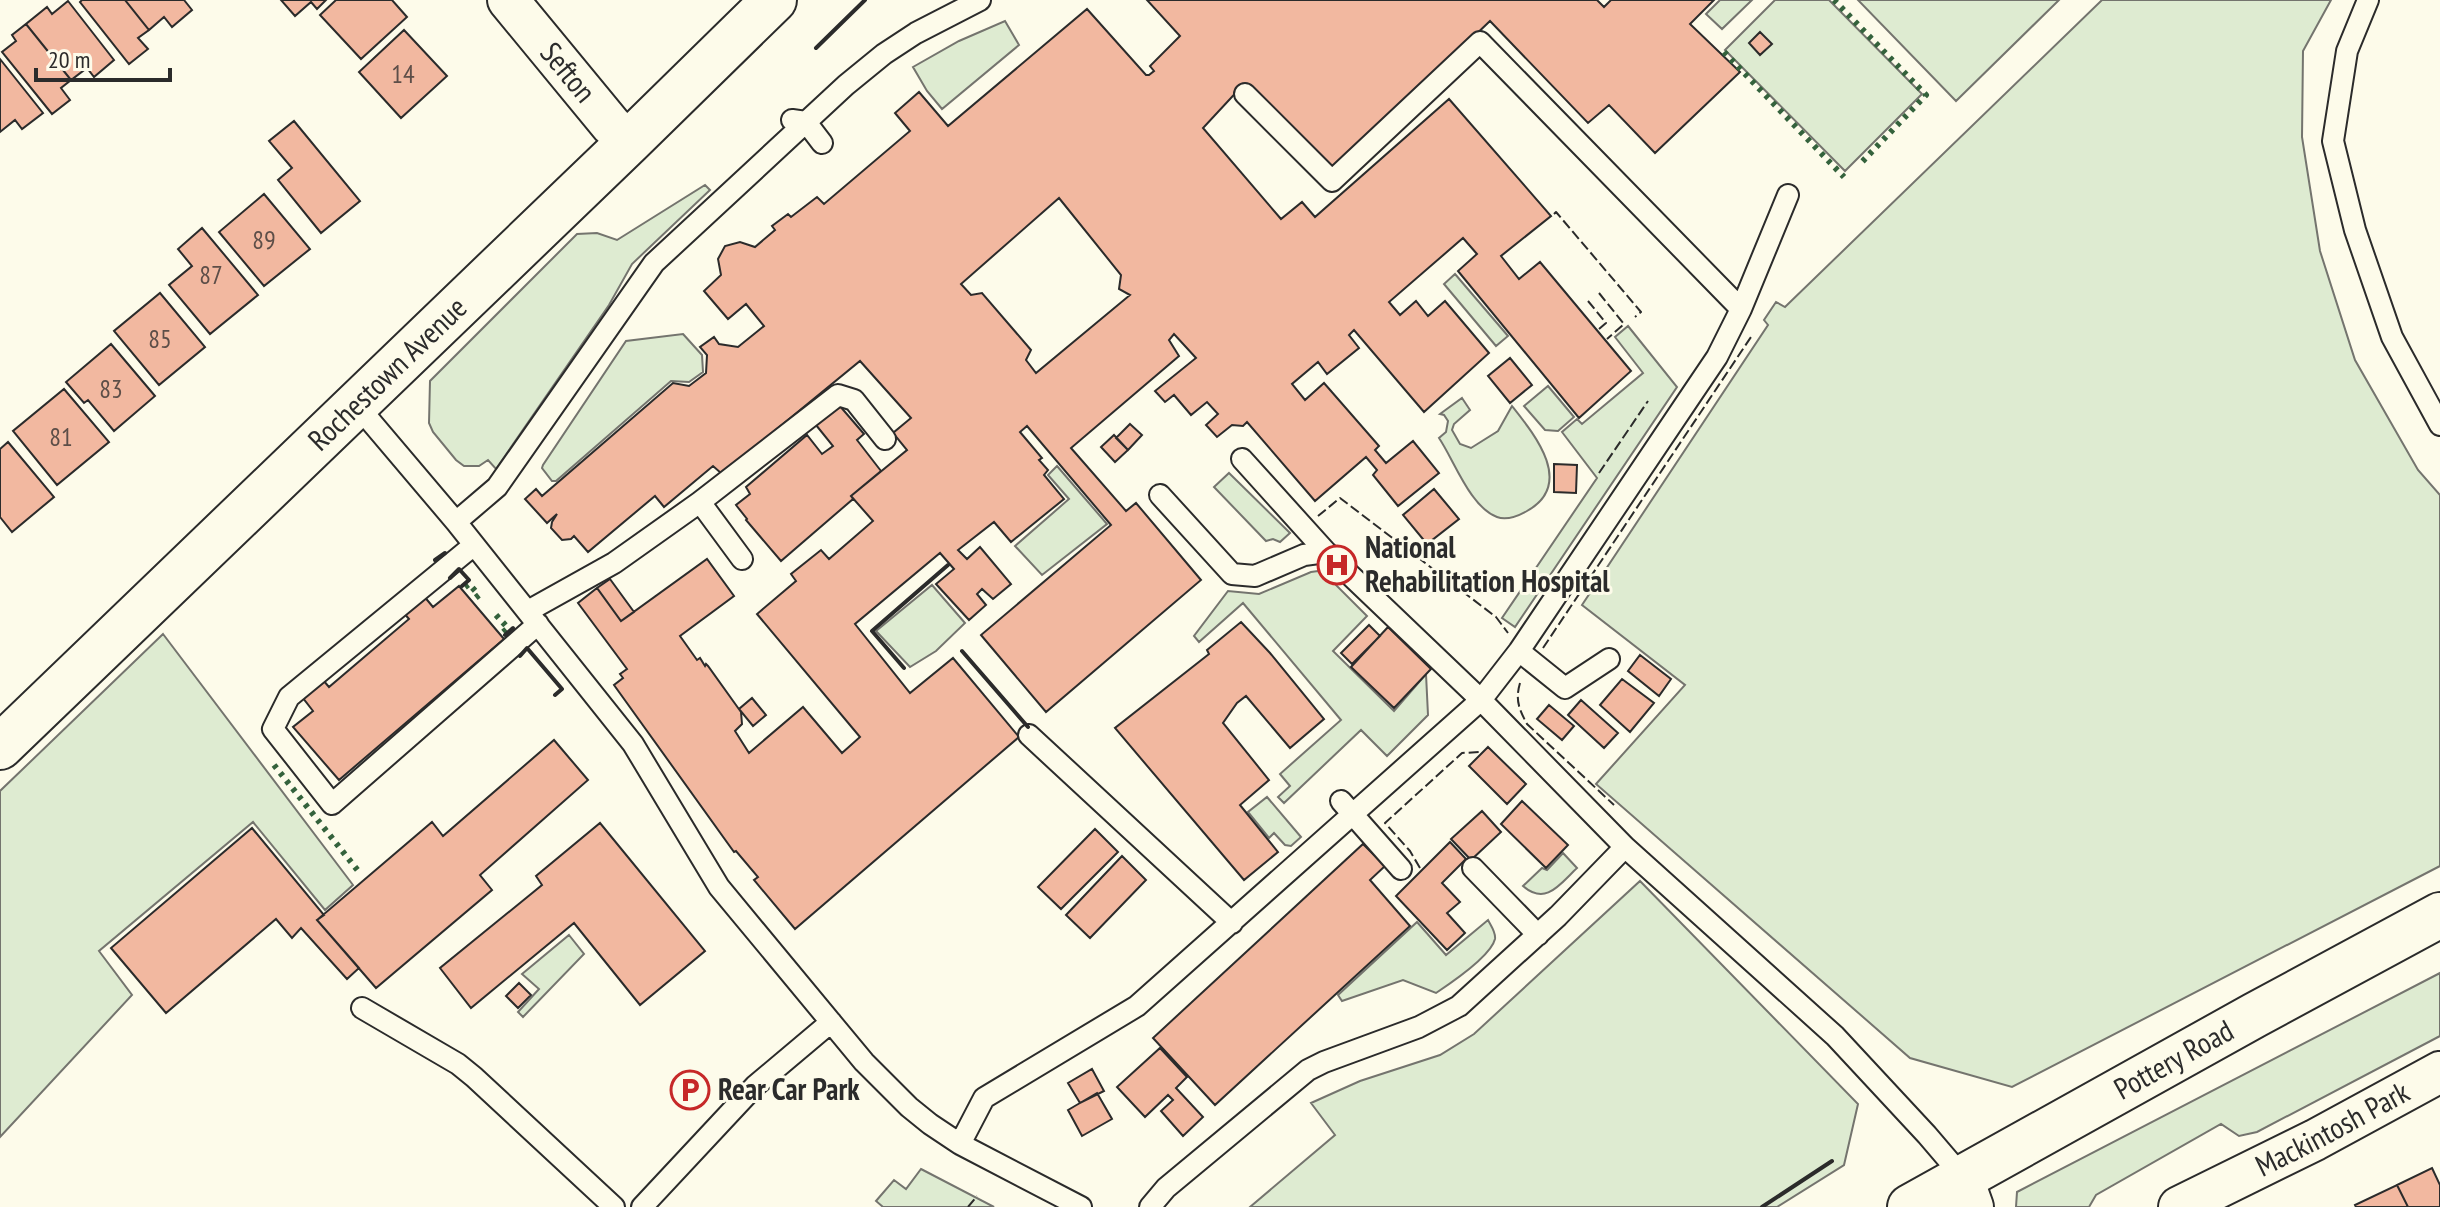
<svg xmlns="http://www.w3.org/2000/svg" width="2440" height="1207" font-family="'PT Sans Narrow',sans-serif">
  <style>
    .green { fill: #deebd1; stroke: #74746e; stroke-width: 2 }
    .building { fill: #f2b8a0; stroke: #2b2b2b; stroke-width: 2; fill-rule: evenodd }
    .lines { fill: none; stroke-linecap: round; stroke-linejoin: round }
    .lane-casing { stroke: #2b2b2b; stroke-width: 24 }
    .street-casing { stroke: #2b2b2b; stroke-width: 44 }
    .secondary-casing { stroke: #2b2b2b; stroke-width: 48 }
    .lane { stroke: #fdfbea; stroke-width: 20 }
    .street { stroke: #fdfbea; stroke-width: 40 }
    .secondary { stroke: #fdfbea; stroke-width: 44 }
    .hedge { stroke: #34623c; stroke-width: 6; stroke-dasharray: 4 6; stroke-linecap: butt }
    .fence { stroke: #2b2b2b; stroke-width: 2; stroke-dasharray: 10 4; stroke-linecap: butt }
    .wall { stroke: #2b2b2b; stroke-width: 4 }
    .labels { text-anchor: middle; stroke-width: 6; stroke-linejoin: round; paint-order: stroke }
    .number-label { font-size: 26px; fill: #5d4e48 }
    .street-label { font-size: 30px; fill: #2b2b2b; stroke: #fdfbea }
    .poi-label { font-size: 30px; font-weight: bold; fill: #2b2b2b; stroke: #fdfbea; text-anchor: start }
  </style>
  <rect width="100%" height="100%" fill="#fdfbea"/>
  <!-- green -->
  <path class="green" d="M1720,0H1752L1722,29L1706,14Z
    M1775,0H1829L1922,94L1845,171L1725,50Z
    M1858,0H2059L1956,101Z
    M2102,0H2331L2303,51L2302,137L2320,251L2355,360L2418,470L2440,495V866L2012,1087L1910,1058L1596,784L1685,685L1582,605L1768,325L1764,320L1776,302L1785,307Z
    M1005,21L1019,45L942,109L927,91L913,67L959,41Z
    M705,185L710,190L632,264L609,305L496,469L488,460L479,466H464L456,460L433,432L429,423L430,381L577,234L597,233L617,240Z
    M1455,274L1508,336L1496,346L1444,284Z
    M1628,326L1677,387L1515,627L1502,618L1597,478L1562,432L1577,419L1582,424L1643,373L1615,337Z
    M683,334L702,355L703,372L689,382L671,381L556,481H552L542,468L543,465L626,341Z
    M1548,386L1574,417L1558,431L1545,430L1524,406Z
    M1462,398L1470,410L1454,424L1452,430L1460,444L1471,448L1498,431L1512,406C1535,435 1575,484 1527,511C1518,516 1507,521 1497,517C1470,507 1454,460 1439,438L1446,432L1448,421L1444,415L1440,414Z
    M1057,466L1107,524L1042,575L1015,546L1069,499L1048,475Z
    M1229,473L1290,533L1280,542L1273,539L1266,541L1214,487Z
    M1318,571L1324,573L1367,616L1333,651L1394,711L1426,674L1428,715L1387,756L1361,730L1284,803L1278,797L1290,786L1280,774L1341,720L1243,603L1199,642L1194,636L1228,591L1259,594L1311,572Z
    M932,585L965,623L936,651L910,667L876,631Z
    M163,634L353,885L325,910L253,822L99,951L132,995L0,1137V791Z
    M1267,797L1301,837L1291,846L1285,845L1274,833L1269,838L1248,812Z
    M1563,853L1577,868C1560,884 1546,906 1523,886L1542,868L1547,870Z
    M1640,881L1858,1104L1844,1165L1777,1207H1250L1335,1135L1311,1103L1360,1081L1440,1055L1474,1034Z
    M1488,920C1491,926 1496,932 1495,939C1491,956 1451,983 1436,993L1403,980L1342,1001L1338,995L1417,922L1446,955Z
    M569,935L584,954L523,1017L518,1012L539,989L522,974Z
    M2440,973V1036L2257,1132L2239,1136L2221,1124L2096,1195L2089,1207H2016L2017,1192Z
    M921,1169L994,1207H883L876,1201L894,1180L906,1189Z"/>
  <!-- building -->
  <path class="building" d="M82,0H125L149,30L138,38L148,49L129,64L80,2Z
    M125,0H184L192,10L172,27L164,17L149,30Z
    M281,0H326L317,9L311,2L295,16Z
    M336,0H392L407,17L361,59L320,15Z
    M1147,0H1597L1604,7L1611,0H1714L1690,24L1740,72L1655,153L1609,105L1588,123L1490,21L1331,173L1243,85L1203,128L1281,219L1302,202L1315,217L1449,99L1551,216L1501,256L1519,279L1540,262L1631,371L1579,418L1458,271L1477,254L1463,238L1389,302L1400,315L1416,301L1428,316L1445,301L1489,353L1424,412L1354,330L1349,335L1359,348L1327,374L1318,362L1292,384L1305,400L1324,383L1379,446L1375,450L1386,463L1413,441L1439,473L1398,506L1373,475L1377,470L1366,457L1315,501L1247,422L1243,426L1232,425L1217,437L1206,425L1218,414L1207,402L1191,415L1174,395L1165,402L1155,391L1196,358L1174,334L1169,340L1179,356L1071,448L1126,511L1136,503L1201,580L1046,712L981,635L1111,525L1027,426L1020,432L1042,458L1039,460L1048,470L1044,475L1064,499L1011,542L994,522L958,550L967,559L980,547L1011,584L993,599L982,589L977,594L986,605L969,620L936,584L954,569L940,553L855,624L910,693L953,658L1019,737L795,929L754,880L758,877L736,851L734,852L614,685L623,678L620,674L627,669L578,603L597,588L621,621L707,559L734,596L680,636L697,660L700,658L705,666L706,664L708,666L741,712L742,724L735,731L749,753L803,707L842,753L860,737L757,614L796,581L791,574L821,550L829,559L873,521L851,496L907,450L893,433L911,418L860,361L722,474L713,466L664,507L655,496L588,552L574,536L571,539L562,540L551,528L552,522L557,514L547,523L525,499L536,489L542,496L673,383L689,386L706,373L707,355L700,347L714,337L719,344L738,347L764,326L746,304L728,319L704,291L721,275L718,259L725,246L740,242L755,247L775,230L772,226L788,214L791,217L817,197L824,204L910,131L895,113L919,92L948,126L1087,9L1146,75H1149L1154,71L1150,66L1180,36ZM1059,198L1121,275L1119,289L1130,295L1036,373L1026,360L1031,350L982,293L971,295L961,284Z
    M68,1L114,60L94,77L87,68L71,80L26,24L47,7L52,14Z
    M26,24L71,80L61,88L70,100L52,114L2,52L16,41L12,35Z
    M404,30L447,76L401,118L359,72Z
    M1760,32L1772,44L1760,55L1749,43Z
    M0,59L43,113L22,129L15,120L0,132Z
    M294,121L360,201L321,233L278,180L292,168L269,141Z
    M264,194L310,249L264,286L219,232Z
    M202,228L258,295L210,334L169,285L192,266L178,249Z
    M160,293L205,347L159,385L114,331Z
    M111,344L155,396L114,431L88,400L84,403L66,382Z
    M1510,358L1532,385L1510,403L1488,376Z
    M64,389L109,442L57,485L13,431Z
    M839,405L864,434L857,440L881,471L851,496L853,499L781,561L746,520L747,519L736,505L750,494L746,487L807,435L822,454L833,446L816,425Z
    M1130,424L1142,435L1128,450L1116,438Z
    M1114,435L1128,450L1115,462L1101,447Z
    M8,442L54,497L12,532L0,517V449Z
    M1554,464L1577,465L1576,493L1554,492Z
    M1434,489L1459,519L1427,544L1403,515Z
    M610,579L634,612L621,621L597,588Z
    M459,586L504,639L339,780L293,727L313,711L303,698L323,680L329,687L409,619L403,612L423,595L433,607Z
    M1241,622L1270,653L1324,719L1290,748L1246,696L1237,703L1223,723L1269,780L1240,805L1278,852L1244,880L1115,728L1209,654L1207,650Z
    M1369,625L1380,636L1352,664L1341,653Z
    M1388,627L1431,669L1394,708L1351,667Z
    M1640,655L1671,679L1659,696L1628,671Z
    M1622,679L1654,703L1630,732L1600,705Z
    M752,698L766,715L753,726L739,709Z
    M1581,700L1618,733L1604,748L1568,715Z
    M1549,705L1574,726L1562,740L1537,719Z
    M554,740L588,780L480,875L492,890L376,988L317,920L432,822L443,836Z
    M1488,747L1526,784L1507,804L1469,766Z
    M1522,801L1568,845L1546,868L1501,824Z
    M1482,811L1501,832L1471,860L1451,839Z
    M600,823L705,951L640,1005L574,923L471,1008L440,968L542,885L536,876Z
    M252,828L324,915L317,920L359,968L347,979L301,928L292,938L276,919L166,1013L111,948Z
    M1095,829L1118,852L1061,909L1038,887Z
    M1450,842L1466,859L1442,883L1460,902L1447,913L1465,933L1447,950L1396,896Z
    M1363,844L1385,866L1370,880L1410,926L1215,1105L1153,1038Z
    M1122,856L1146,880L1090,938L1066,915Z
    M519,983L531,995L518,1008L506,996Z
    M1160,1048L1187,1077L1176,1088L1203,1117L1183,1136L1161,1111L1173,1100L1168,1095L1145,1117L1117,1087Z
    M1092,1069L1104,1091L1080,1103L1068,1083Z
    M1097,1093L1112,1119L1082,1136L1068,1110Z
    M2432,1168L2440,1185V1207H2408L2397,1185Z
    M2397,1185L2408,1207H2356L2355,1205Z"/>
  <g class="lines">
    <!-- lane casing -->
    <g class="lane-casing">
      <path id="lane" d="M2368,0L2347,51L2333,141L2355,230L2392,337L2440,425
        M792,120L806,122L822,143
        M1741,309L1788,195
        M356,404L456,522L633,744L719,887L864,1062L909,1107L930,1124L960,1144L1081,1207
        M1242,459L1326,552
        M1160,495L1232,574L1255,576L1304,555L1326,552L1481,700L1625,847L1835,1036L1927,1135L1962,1176
        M700,502L838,395L854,400L885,439
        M456,522L497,487L654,263L846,85L884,54L916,33L980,0
        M474,545L289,697L273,729L332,804L538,624
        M528,611L614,563L700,502L742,559
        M1519,651L1565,688L1609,659
        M1029,735L1232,923
        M1341,801L1401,869
        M1473,868L1538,935
        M362,1008L458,1064L474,1077L614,1207
        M960,1144L984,1098L1137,1006L1481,700L1519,651L1692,394L1717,357L1741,309L1480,42L1332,181L1245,94
        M642,1207L755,1086L831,1022
        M1150,1207L1166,1188L1308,1070L1324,1062L1419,1027L1459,1006L1558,916L1625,847"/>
    </g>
    <!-- street casing -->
    <g class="street-casing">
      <g id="street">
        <path id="s1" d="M508,0L611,125L629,142"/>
        <path d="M1962,1176L1973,1207"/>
        <path id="s2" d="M2179,1207L2315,1140L2440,1072"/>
      </g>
    </g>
    <!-- secondary casing -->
    <g class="secondary-casing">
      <g id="secondary">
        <path id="s3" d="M0,747L629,142L774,0"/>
        <path id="s4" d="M1910,1207L2255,1015L2440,915"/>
      </g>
    </g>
    <!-- lane -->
    <use href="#lane" class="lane"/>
    <!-- street -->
    <use href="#street" class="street"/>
    <!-- secondary -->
    <use href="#secondary" class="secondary"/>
    <!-- hedge -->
    <path class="hedge" d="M1834,0L1926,95L1860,164
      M1724,52L1844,177
      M465,587L469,584L479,595L474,599
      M496,615L508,628L502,633
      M274,765L359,872"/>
    <!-- fence -->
    <path class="fence" d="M1554,214L1556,212L1641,312L1635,317
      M1599,293L1624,324L1607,339
      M1588,301L1606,323L1599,329
      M1599,473L1648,401
      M1318,516L1340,498L1496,617L1508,633
      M1543,648L1753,334
      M1520,683C1515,700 1519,709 1527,724L1614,805
      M1420,868L1410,851L1385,823L1462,753L1480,752
      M968,1207L977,1196"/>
    <!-- wall -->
    <path class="wall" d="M816,48L865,0
      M435,560L445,553
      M450,578L459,569L469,580L462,586
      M505,635L513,628
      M962,651L1028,727
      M520,656L527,648L562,689L555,695
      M904,668L872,631L948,565
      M1762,1207L1832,1161"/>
  </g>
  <!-- icons -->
  <defs>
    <g id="hospital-ring" transform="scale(2)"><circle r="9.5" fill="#fdfbea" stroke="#c62828" stroke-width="1.5"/><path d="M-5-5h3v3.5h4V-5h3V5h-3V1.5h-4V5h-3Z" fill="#c62828"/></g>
    <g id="parking-ring" transform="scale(2)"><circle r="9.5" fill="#fdfbea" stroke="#c62828" stroke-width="1.5"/><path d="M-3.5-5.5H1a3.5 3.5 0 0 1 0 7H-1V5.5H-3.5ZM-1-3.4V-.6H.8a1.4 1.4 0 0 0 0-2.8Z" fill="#c62828"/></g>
  </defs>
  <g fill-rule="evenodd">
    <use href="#hospital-ring" x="1337" y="565"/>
    <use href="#parking-ring" x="690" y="1090"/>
  </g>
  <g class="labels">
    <!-- number labels -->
    <g class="number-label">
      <text x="403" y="83">14</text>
      <text x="264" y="249">89</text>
      <text x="211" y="284">87</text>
      <text x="160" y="348">85</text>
      <text x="111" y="398">83</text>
      <text x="61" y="446">81</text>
    </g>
    <!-- street labels -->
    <g class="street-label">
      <text dy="10" stroke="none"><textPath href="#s1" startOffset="94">Sefton</textPath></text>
      <text dy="10" stroke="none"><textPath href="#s3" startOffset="538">Rochestown Avenue</textPath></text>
      <text dy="10" stroke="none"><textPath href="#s4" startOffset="302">Pottery Road</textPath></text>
      <text dy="10" stroke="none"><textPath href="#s2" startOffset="172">Mackintosh Park</textPath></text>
    </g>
    <!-- poi labels -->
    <g class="poi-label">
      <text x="1365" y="558">National<tspan x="1365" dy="34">Rehabilitation Hospital</tspan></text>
      <text x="718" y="1100">Rear Car Park</text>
    </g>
  </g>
  <!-- scale -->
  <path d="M36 68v12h134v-12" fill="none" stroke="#2b2b2b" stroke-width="4"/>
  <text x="48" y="68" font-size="24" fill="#2b2b2b" stroke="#fdfbea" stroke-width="6" paint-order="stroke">20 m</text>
</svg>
